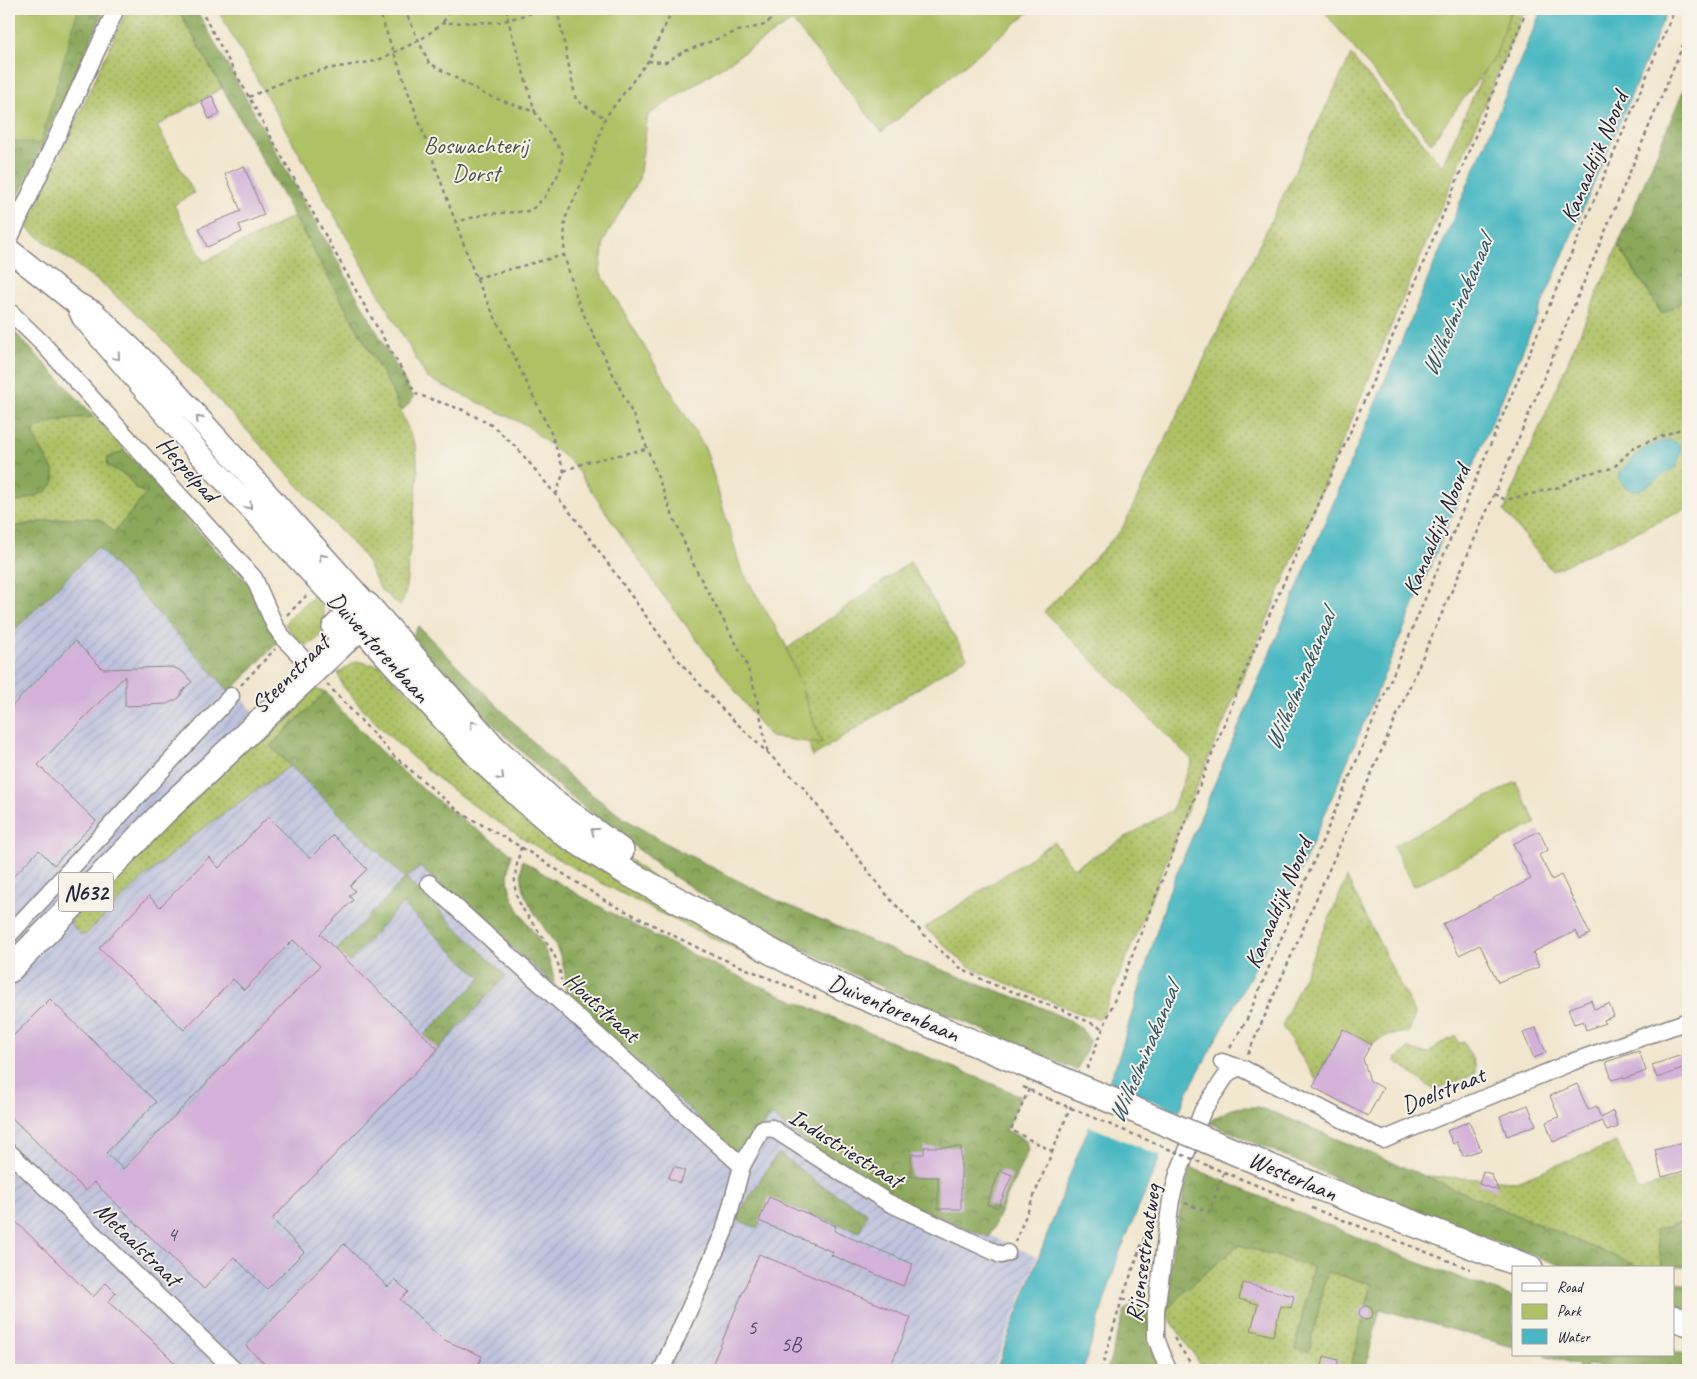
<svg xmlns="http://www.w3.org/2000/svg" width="1697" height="1379" font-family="Caveat,sans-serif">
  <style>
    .industrial { fill: url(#industrial-furrows) }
    .grass { fill: url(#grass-dots); stroke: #687250 }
    .forest { fill: url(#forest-crowns); stroke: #56644a }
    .green { fill: #aec165; stroke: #687250 }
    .water { fill: #4ab8c2; stroke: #366d7e }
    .pier { fill: #f1e6cd }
    .building { fill: #d3b1d9 }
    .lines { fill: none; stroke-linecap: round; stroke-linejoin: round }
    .minor-casing { stroke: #8a8484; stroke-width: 19 }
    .secondary-casing { stroke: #8a8484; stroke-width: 25 }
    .primary-casing { stroke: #8a8484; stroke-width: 28 }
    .path { stroke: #8a8484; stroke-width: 2.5; stroke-dasharray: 4 4; stroke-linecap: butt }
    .minor { stroke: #fff; stroke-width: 16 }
    .secondary { stroke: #fff; stroke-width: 22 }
    .primary { stroke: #fff; stroke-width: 25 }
    .primary-bridge-casing { stroke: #8a8484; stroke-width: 28; stroke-linecap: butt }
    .path-bridge { stroke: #8a8484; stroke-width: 2.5; stroke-dasharray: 4 4; stroke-linecap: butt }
    .primary-bridge { stroke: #fff; stroke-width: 25 }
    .oneway { stroke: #9c9ca7 }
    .labels { text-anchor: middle; stroke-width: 4; stroke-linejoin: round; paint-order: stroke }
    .number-label { font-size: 21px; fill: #4e4662 }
    .shield { fill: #f7f3e8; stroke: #62616f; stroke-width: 1 }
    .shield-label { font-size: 22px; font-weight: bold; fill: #22223b }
    .park-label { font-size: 24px; fill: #4c5248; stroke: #f7f3e8 }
    .street-label { font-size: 24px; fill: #22223b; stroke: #f7f3e8 }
    .water-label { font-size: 25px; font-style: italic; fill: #30566a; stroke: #f7f3e8 }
  </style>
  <defs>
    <pattern id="industrial-furrows" width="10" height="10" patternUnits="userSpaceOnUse" patternTransform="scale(1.25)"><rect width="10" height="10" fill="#bec2dd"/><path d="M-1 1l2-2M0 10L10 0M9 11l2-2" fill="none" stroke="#a3a6bf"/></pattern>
    <pattern id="grass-dots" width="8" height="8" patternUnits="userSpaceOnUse" patternTransform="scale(1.25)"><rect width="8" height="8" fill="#aec165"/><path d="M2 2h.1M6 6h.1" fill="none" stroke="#8d9c54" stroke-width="1.8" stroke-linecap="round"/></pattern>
    <pattern id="forest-crowns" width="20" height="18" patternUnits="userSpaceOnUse" patternTransform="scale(1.25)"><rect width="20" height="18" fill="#8aa75a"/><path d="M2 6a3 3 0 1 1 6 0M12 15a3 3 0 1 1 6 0" fill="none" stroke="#70884c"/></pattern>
  </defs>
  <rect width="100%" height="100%" fill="#f7f3e8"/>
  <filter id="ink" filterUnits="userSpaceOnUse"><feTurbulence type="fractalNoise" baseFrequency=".02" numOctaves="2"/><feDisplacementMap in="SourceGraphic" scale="10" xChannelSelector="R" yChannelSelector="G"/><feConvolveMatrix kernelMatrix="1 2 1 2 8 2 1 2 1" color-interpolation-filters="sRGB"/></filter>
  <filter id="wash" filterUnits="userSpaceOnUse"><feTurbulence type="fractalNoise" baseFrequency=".0096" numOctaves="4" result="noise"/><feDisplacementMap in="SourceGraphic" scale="20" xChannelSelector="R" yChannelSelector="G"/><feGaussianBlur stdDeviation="1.12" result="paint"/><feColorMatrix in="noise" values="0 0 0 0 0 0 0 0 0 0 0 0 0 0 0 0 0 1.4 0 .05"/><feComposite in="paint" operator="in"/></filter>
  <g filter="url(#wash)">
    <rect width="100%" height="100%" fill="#f1e6cd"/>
    <!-- industrial -->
    <path class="industrial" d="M99,539L279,740L738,1147L772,1102L957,1220L1037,1257L993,1370H9V627Z"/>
    <!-- grass -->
    <path class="grass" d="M127,9H178L222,88L157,126L194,193L174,205L204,262L294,216L390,387L416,447L418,475L405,595L400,606L381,590L367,562L359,551L147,323L103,285L27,228Z
      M1512,9H1525L1212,750L1103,1015L1098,1018L1084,1015L980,972L967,965L925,928L1054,842L1073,868L1172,810L1192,760L1044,612L1122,529L1351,55L1442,166Z
      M1618,245L1662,314L1688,298V508L1552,571L1504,511Z
      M95,417L125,450L108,458V466L127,476L136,489L147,493L114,533C110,529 107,524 102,522C80,512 32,523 9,528V505L46,492L55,481L53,470L34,437V431C50,418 75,418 95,417Z
      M910,562L967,657L812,757L808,738L782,652Z
      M316,594C326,611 331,636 307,645L299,641L285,625L288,619Z
      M356,661L381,666L399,685L754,954L757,959C606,888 450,816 342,685L338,673Z
      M313,689L326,692L270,746L290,766L195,834L141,880L85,935L80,934L69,922L167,817Z
      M1347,878L1415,1014L1409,1032L1388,1035L1371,1044L1343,1030L1316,1080L1282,1026Z
      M1456,1036L1458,1043L1464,1042L1475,1065V1074L1434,1090L1394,1060L1410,1048L1414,1051L1429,1053L1439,1044Z
      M1617,1142L1638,1190L1688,1176V1220L1655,1230L1663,1268H1642L1423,1176L1516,1181Z
      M1239,1245L1313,1267L1295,1348L1309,1351L1327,1271L1372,1284L1350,1370H1204L1165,1312L1196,1281Z"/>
    <!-- forest -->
    <path class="forest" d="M9,9H105L10,215H9Z
      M178,9H196L414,398L401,412L390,387Z
      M1688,79V298L1663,314L1618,245Z
      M9,326L95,417C75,418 50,418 34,431V437L53,470L55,481L46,492L9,505Z
      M125,450L233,569L255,588L281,639L230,692L98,547L9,636V528C28,524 81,514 99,520C105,522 109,528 114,532L147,493L136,489L127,476L107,465L108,458Z
      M418,626L546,755L578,784L622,817L667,844L776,900L910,958L1036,1005L1071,1021L1081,1028L1090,1041L1077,1070L864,979L741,919L667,872L561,789L473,705L411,639Z
      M326,692C337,707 350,719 362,732C406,780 458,817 512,854C510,864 507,875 509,885C516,922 551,938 554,984L420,867L406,878L506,976L430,1058L416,1043L481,978L402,904L342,970L329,958L405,878L270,746Z
      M522,860C676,960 853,1024 1021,1096L1006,1130L1026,1140L1028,1150L989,1237L926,1212L868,1184L795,1135L773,1116L769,1118L740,1156L565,995C572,933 514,918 522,860Z
      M1244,1107H1257L1278,1114L1642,1268H1568L1376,1196L1208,1122L1232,1108Z
      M777,1154L781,1155L819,1184L867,1213L860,1232L772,1200L757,1228L735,1219Z
      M1190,1167L1414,1261L1513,1297V1347L1380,1309L1365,1370H1350L1372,1284L1327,1272L1309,1352L1295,1349L1313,1267L1239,1245L1196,1281L1165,1312L1163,1309L1175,1234Z
      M1688,1220V1266L1663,1268L1655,1230Z
      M1673,1280L1688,1286V1309L1673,1304Z
      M1129,1307L1144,1309L1148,1312L1150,1345L1161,1370H1107L1125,1310Z
      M1673,1350L1688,1355V1370H1634L1587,1365L1586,1370H1579L1578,1365L1544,1355H1673Z"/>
    <!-- green -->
    <path class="green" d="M9,9H78L40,144L9,140Z
      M217,9H1033L882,132L792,21L648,115L639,179L604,240L600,272L706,450L741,569L784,641L822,744L770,737L660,591L573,464L526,425L427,378Z
      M1322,9H1511L1496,55L1431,143Z
      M1516,782L1536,823L1414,886L1393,846Z"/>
    <!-- water -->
    <path class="water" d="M1542,9H1668L1275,931L1188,1091L1119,1254L1083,1370H996L1080,1148L1118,1060L1168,894Z
      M1669,440L1678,443L1681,449L1677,466L1640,490H1631L1625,487L1620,480V472C1635,456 1646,443 1669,440Z"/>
    <!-- pier -->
    <path class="pier" d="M1106,1081L1181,1113L1163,1157L1087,1125Z"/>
    <g id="blocks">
      <!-- building -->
      <path class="building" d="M212,96L220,114L209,119L201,101Z
        M244,166L264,215L239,225L242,232L207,247L199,228L241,211L225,174Z
        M75,641L103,669L173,667L183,672L192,682L184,689L179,698L167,704L125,706V676L38,765L96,821L54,865L39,850L9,881V709Z
        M268,817L310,858L333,835L367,869L350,886L355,891L349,896L353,900L320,934L438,1049L272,1219L304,1252L267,1289L234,1257L204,1289L94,1182L86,1191L9,1115V1040L50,999L156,1102L106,1153L123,1169L320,966L293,940L244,990L233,979L184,1030L99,948L149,896L160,907L209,857L219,868Z
        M1539,831L1548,850L1539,855L1552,880L1561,875L1590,934L1580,939L1576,931L1533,952L1539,967L1498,982L1480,945L1459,955L1443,924L1531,879L1513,844Z
        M1591,1000L1594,1009L1609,1004L1614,1016L1604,1020L1605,1023L1586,1030L1583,1021L1574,1024L1568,1009Z
        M1536,1028L1546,1053L1534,1058L1523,1033Z
        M1343,1029L1371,1044L1363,1059L1370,1081L1383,1088L1368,1116L1313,1087Z
        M1639,1051L1646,1071L1624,1079L1623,1077L1612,1080L1606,1062Z
        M1688,1053V1067L1657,1078L1652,1065Z
        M1577,1084L1588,1110L1596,1106L1601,1118L1613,1111L1618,1127L1607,1131L1602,1121L1553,1142L1546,1122L1559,1117L1550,1096Z
        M1528,1105L1536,1125L1507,1136L1500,1116Z
        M1469,1121L1481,1150L1463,1156L1457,1142L1453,1144L1447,1131Z
        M1688,1141V1170L1662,1177L1655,1150Z
        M924,1147H961V1209H938V1177H911V1154H924Z
        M674,1166L685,1171L680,1183L668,1178Z
        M1000,1170L1012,1175L998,1208L987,1204Z
        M1483,1171L1491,1174L1499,1191L1479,1184Z
        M769,1197L836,1226L834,1231L913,1264L903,1286L831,1255L833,1252L759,1221Z
        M9,1215L93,1297L106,1283L116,1293L108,1302L150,1338L182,1370H9Z
        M344,1244L388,1287L395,1279L408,1292L400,1299L442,1339L482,1356L476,1370H271L246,1346Z
        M759,1254L911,1318L889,1370H710Z
        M1243,1283L1294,1296L1291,1308L1281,1306L1273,1336L1251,1330L1258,1304L1239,1299Z
        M1359 1313a7 7 0 1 1 14 0a7 7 0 1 1-14 0Z
        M1324,1356L1338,1360L1337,1370H1321Z"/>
    </g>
  </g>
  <g filter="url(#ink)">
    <use href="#blocks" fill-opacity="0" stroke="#8a8484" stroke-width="1"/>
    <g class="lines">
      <!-- minor casing -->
      <g class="minor-casing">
        <path id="minor" d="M9,240L116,9
          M9,311L43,344L254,578L275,626L284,639L314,670
          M429,883L742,1166
          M9,935L231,696
          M1222,1062L1244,1069L1383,1140L1572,1062L1688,1021
          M9,1152L234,1370
          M662,1370L724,1232L742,1166L762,1129L772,1128L887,1202L1001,1255L1007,1253
          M1168,1370L1156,1338V1311L1171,1200L1178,1174L1203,1110L1228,1073L1237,1068"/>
      </g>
      <!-- secondary casing -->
      <g class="secondary-casing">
        <path id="secondary" d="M9,250L77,304L93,312L168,384L367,605L361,626L199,453L83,317L77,304"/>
      </g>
      <!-- primary casing -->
      <g class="primary-casing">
        <path id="primary" d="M335,628L349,614L367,605L493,747L550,799L621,851
          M9,970L163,813L361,626L481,759L527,802L565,834L626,872L785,959L852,992L1058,1078
          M1218,1145L1318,1187L1530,1268
          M1673,1318L1688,1323"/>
      </g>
      <!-- path -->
      <path class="path" d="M200,9L359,296L416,394L463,410L493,426L518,449L578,522L674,655L721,708L802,786L890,899L934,945L963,970L992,984L1063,1010L1104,1029
        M378,9L476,278L551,433L564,471L556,495
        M404,9L429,63L486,95L535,112L563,154L560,171L545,197L530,211L486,214L456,222
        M507,9L508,20L535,112
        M557,9L576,100L605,118
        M671,9L668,20L648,61L605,118L588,169L565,219L564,255L579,305L639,427L670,509L695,568L745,660L756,694L768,754
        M937,9L948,12L951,9
        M443,22L452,9
        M648,61L666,62L683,52L738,31L765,25L781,9
        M249,97L285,81L326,69L376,61L420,40L443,23L501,22L544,9
        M476,278L564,255
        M564,471L587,462L646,449
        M1494,494L1506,500L1559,487L1584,474L1613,468L1634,447L1688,426
        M287,615L306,596
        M327,684L394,756L461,813L521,847L606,901L704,951L816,998
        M241,685L275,649
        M521,847C518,860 514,873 515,886C516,916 560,943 561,980
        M1230,1048L1247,1019L1675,9
        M1248,1054L1515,447L1688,33
        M1087,1069L1250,659L1402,315L1527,9
        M1023,1087L1049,1099
        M1029,1089L1011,1130L1052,1151
        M1209,1166L1298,1202
        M1185,1203L1209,1212L1224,1172
        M1312,1208L1470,1269
        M1015,1242L1071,1106
        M1122,1299L1143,1304
        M1174,1338L1195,1370
        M1101,1370L1122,1299L1152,1216"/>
      <!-- minor -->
      <use href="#minor" class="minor"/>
      <!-- secondary -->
      <use href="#secondary" class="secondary"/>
      <!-- primary -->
      <use href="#primary" class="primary"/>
      <!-- primary-bridge casing -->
      <g class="primary-bridge-casing">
        <path id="primary-bridge" d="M1058,1078L1218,1145"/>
      </g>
      <!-- path-bridge -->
      <path class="path-bridge" d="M1049,1099L1209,1166"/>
      <!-- primary-bridge -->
      <use href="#primary-bridge" class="primary-bridge"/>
    </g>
    <!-- one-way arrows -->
    <defs><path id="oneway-chevron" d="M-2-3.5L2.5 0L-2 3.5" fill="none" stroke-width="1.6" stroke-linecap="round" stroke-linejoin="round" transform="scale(1.25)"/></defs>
    <g class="oneway">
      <use href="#oneway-chevron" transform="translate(117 357) rotate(50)"/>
      <use href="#oneway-chevron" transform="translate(199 419) rotate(-132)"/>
      <use href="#oneway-chevron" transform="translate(249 506) rotate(47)"/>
      <use href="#oneway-chevron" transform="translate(322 557) rotate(-132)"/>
      <use href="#oneway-chevron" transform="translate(473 724) rotate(-132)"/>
      <use href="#oneway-chevron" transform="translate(501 777) rotate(44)"/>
      <use href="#oneway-chevron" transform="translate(594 831) rotate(-144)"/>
    </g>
  </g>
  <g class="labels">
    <!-- number labels -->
    <g class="number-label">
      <text x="172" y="1241">4</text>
      <text x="752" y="1334">5</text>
      <text x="791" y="1351">5B</text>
    </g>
    <!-- shield labels -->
    <rect class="shield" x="58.5" y="872.5" width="55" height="39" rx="4"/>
    <g class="shield-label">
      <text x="86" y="900">N632</text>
    </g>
    <!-- park labels -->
    <g class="park-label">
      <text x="476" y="153">Boswachterij<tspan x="476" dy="28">Dorst</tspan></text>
    </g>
    <!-- street labels -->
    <g class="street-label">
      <text transform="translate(1594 157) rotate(-67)" y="8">Kanaaldijk Noord</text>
      <text transform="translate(188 469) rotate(48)" y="8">Hespelpad</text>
      <text transform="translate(1436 530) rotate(-67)" y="8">Kanaaldijk Noord</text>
      <text transform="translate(379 647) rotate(48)" y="8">Duiventorenbaan</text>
      <text transform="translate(290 674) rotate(-45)" y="8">Steenstraat</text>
      <text transform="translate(1278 903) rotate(-67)" y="8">Kanaaldijk Noord</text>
      <text transform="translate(602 1007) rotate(42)" y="8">Houtstraat</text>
      <text transform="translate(894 1008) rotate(23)" y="8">Duiventorenbaan</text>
      <text transform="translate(1443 1090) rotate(-22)" y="8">Doelstraat</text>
      <text transform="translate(846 1148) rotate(32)" y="8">Industriestraat</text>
      <text transform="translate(1293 1176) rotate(23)" y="8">Westerlaan</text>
      <text transform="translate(138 1244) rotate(44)" y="8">Metaalstraat</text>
      <text transform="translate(1143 1253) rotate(-82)" y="8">Rijensestraatweg</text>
    </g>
    <!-- water labels -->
    <g class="water-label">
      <text transform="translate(1456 306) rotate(-67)" y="9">Wilhelminakanaal</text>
      <text transform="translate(1299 680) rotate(-67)" y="9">Wilhelminakanaal</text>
      <text transform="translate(1143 1053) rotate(-67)" y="9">Wilhelminakanaal</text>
    </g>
  </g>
  <!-- margin -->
  <rect width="1697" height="1379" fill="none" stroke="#f7f3e8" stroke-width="30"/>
  <!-- legend -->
  <rect x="1512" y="1266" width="162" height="90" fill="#f7f3e8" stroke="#a29fa3"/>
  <rect x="1522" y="1283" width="25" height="8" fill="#ffffff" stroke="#a29fa3"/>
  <text x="1557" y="1292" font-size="15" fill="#22223b">Road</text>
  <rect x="1522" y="1304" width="25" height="15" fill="#aec165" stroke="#a29fa3"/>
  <text x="1557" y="1316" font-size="15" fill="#22223b">Park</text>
  <rect x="1522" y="1329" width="25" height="15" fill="#4ab8c2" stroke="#a29fa3"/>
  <text x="1557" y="1342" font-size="15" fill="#22223b">Water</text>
</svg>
